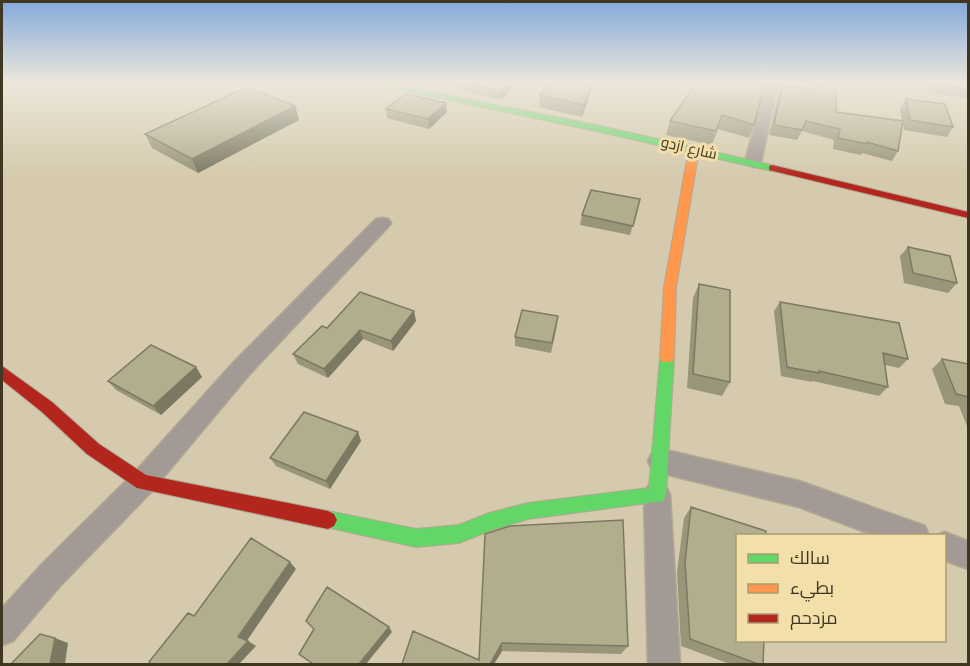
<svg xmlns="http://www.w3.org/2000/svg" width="970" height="666" font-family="'Libre Baskerville',Cairo,serif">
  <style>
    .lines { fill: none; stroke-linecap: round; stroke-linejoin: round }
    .street-casing { stroke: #b1a892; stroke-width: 3 }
    .fast-casing { stroke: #b1a892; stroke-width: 2 }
    .slow-casing { stroke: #b1a892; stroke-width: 2 }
    .jam-casing { stroke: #b1a892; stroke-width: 2 }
    .street { fill: #a49a95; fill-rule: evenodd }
    .fast { fill: #63d668; fill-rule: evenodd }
    .slow { fill: #ff974d; fill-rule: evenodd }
    .jam { fill: #b3261e; fill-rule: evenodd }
    .wall { fill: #989579 }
    .shaded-wall { fill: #7c7963 }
    .building { fill: #b1ad8d; stroke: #7c7963; stroke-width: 1.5 }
    .labels { text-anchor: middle; stroke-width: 6; stroke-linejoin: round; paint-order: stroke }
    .far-street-label { font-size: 15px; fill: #3f3722; stroke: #f3dfaa }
  </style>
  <rect width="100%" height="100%" fill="#d5caad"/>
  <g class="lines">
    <!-- street casing -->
    <g class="street-casing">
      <path id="street" d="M766,83H778L761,162L753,167L745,162Z
        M918,83H936L968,89V97L938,93Z
        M382,218L388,219L391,223L388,227L248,376L152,491L61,585L13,641L2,645V608L41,565L134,473L232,364L376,219Z
        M661,449L799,481L925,526L929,536H876L799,507L661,473L652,469L648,461L652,453Z
        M657,482L666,486L670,495L680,664H648L644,495L648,486Z
        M944,532L968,541V569L944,560V536H935Z"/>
    </g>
    <!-- fast casing -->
    <g class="fast-casing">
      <path id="fast" d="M367,83H384L596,125L772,165L777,168L772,171L596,131Z
        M667,352L672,354L674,358L666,495L663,501L528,519L489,531L459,543L416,547L322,526L319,520L322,514L328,511L416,529L459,525L489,513L528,503L649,488L660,358L662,354Z"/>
    </g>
    <!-- slow casing -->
    <g class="slow-casing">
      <path id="slow" d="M694,146L699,149L676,287L674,358L672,362H662L660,358L664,287L689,149Z"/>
    </g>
    <!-- jam casing -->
    <g class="jam-casing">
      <path id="jam" d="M772,165L968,212V218L769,170V166Z
        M2,366L52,402L99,444L146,475L328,511L334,514L337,520L334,526L328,529L137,488L87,454L42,412L2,380Z"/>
    </g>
    <!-- street -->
    <use href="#street" class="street"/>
    <!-- fast -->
    <use href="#fast" class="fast"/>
    <!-- slow -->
    <use href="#slow" class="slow"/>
    <!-- jam -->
    <use href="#jam" class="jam"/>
  </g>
  <!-- wall -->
  <path class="wall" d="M453,83H518L501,100L453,88Z
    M594,83L582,117L539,107L540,95Z
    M696,83L754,125L749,138L718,129L712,145L666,135L670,121Z
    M818,83H836V112L902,121L900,108L906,99L953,127L947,137L904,130L903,123L898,151L892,161L862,153L861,155L833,149L834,140L802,131L797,140L769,135L778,96L782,86L815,89Z
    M295,106L299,120L198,173L152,148L145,134Z
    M386,109L447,112L429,129L387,118Z
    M640,199L630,235L580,225L582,215Z
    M908,247L957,283L948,293L904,283L900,256Z
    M699,284L730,382L722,396L687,388L693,298Z
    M780,302L908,359L899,368L885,365L888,387L879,396L813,381L812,382L781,376L774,311Z
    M416,321L393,351L363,339L328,378L298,364L293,354L327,328Z
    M557,326L551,353L515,346V337Z
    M942,359L969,364V431L959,406L945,404L932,369Z
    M196,367L202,377L161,415L116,390L108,381Z
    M358,432L361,441L330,489L276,466L270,458Z
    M691,507L763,664H730L681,646L677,572L684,518Z
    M485,534L628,646L621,654L502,651L494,664H402L479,660Z"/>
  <!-- shaded-wall -->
  <path class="shaded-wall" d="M509,83H518L501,100V91Z
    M592,83H594L582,117L584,105Z
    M446,103L447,112L429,129L428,119Z
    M295,106L299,120L198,173L192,159Z
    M414,311L416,321L393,351L391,341Z
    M360,330L363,339L328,378L324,369Z
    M196,367L202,377L161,415L153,406Z
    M358,432L361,441L330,489L326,481Z
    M290,562L296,569L246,642L238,637Z
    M389,627L392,632L366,664H359Z
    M55,638L68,643L65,664H50Z
    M248,641L256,646L239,664H227Z
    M502,643V651L494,664H490Z"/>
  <!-- building -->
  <path class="building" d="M467,83H509L501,91Z
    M549,83H592L584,105L540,95Z
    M696,83H765L754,125L722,115L716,131L670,121Z
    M819,83H836V112L903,121L898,151L867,142V144L838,138L840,129L806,121L802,130L774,125L782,86L816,89Z
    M247,87L295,106L192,159L145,134Z
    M405,94L446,103L428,119L386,109Z
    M906,99L945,104L953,127L910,120Z
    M591,190L640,199L633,226L582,215Z
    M908,247L950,256L957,283L913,273Z
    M699,284L730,290V382L693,374Z
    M360,292L414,311L391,341L360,330L324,369L293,354L322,326L327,328Z
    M780,302L899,323L908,359L883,353L888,387L819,371V373L787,367Z
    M522,310L558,316L552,343L515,337Z
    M151,345L196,367L153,406L108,381Z
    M942,359L969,364V397L956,394Z
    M304,412L358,432L326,481L270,458Z
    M691,507L766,531V536H738V640H764L763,664H758L690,639L685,562Z
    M623,520L628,646L502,643L490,664H402L413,631L479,660L485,534L510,526Z
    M251,538L290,562L238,637L248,641L227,664H151L149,662L188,613L194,616Z
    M327,587L389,627L359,664H313L299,654L314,629L306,621Z
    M40,634L55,638L50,664H11Z"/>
  <!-- sky -->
  <linearGradient id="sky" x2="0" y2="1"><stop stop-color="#83a9db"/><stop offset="0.47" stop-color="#ece7da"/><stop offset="1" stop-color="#ece7da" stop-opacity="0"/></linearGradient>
  <rect width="970" height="176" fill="url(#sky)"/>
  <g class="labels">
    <!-- far-street labels -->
    <g class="far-street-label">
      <text transform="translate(689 148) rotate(13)" y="5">شارع ازدو</text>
    </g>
  </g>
  <!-- border -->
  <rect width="970" height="666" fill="none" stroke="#3f3722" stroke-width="6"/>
  <!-- legend -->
  <rect x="736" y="534" width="210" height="108" fill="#f3dfaa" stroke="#ab9c74" stroke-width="1.5"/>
  <rect x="748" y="554" width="30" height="9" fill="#63d668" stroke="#ab9c74" stroke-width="1.5"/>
  <text x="790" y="564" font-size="18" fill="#3f3722">سالك</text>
  <rect x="748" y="584" width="30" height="9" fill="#ff974d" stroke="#ab9c74" stroke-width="1.5"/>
  <text x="790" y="594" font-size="18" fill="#3f3722">بطيء</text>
  <rect x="748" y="614" width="30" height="9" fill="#b3261e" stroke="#ab9c74" stroke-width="1.5"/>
  <text x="790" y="624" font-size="18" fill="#3f3722">مزدحم</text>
</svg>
